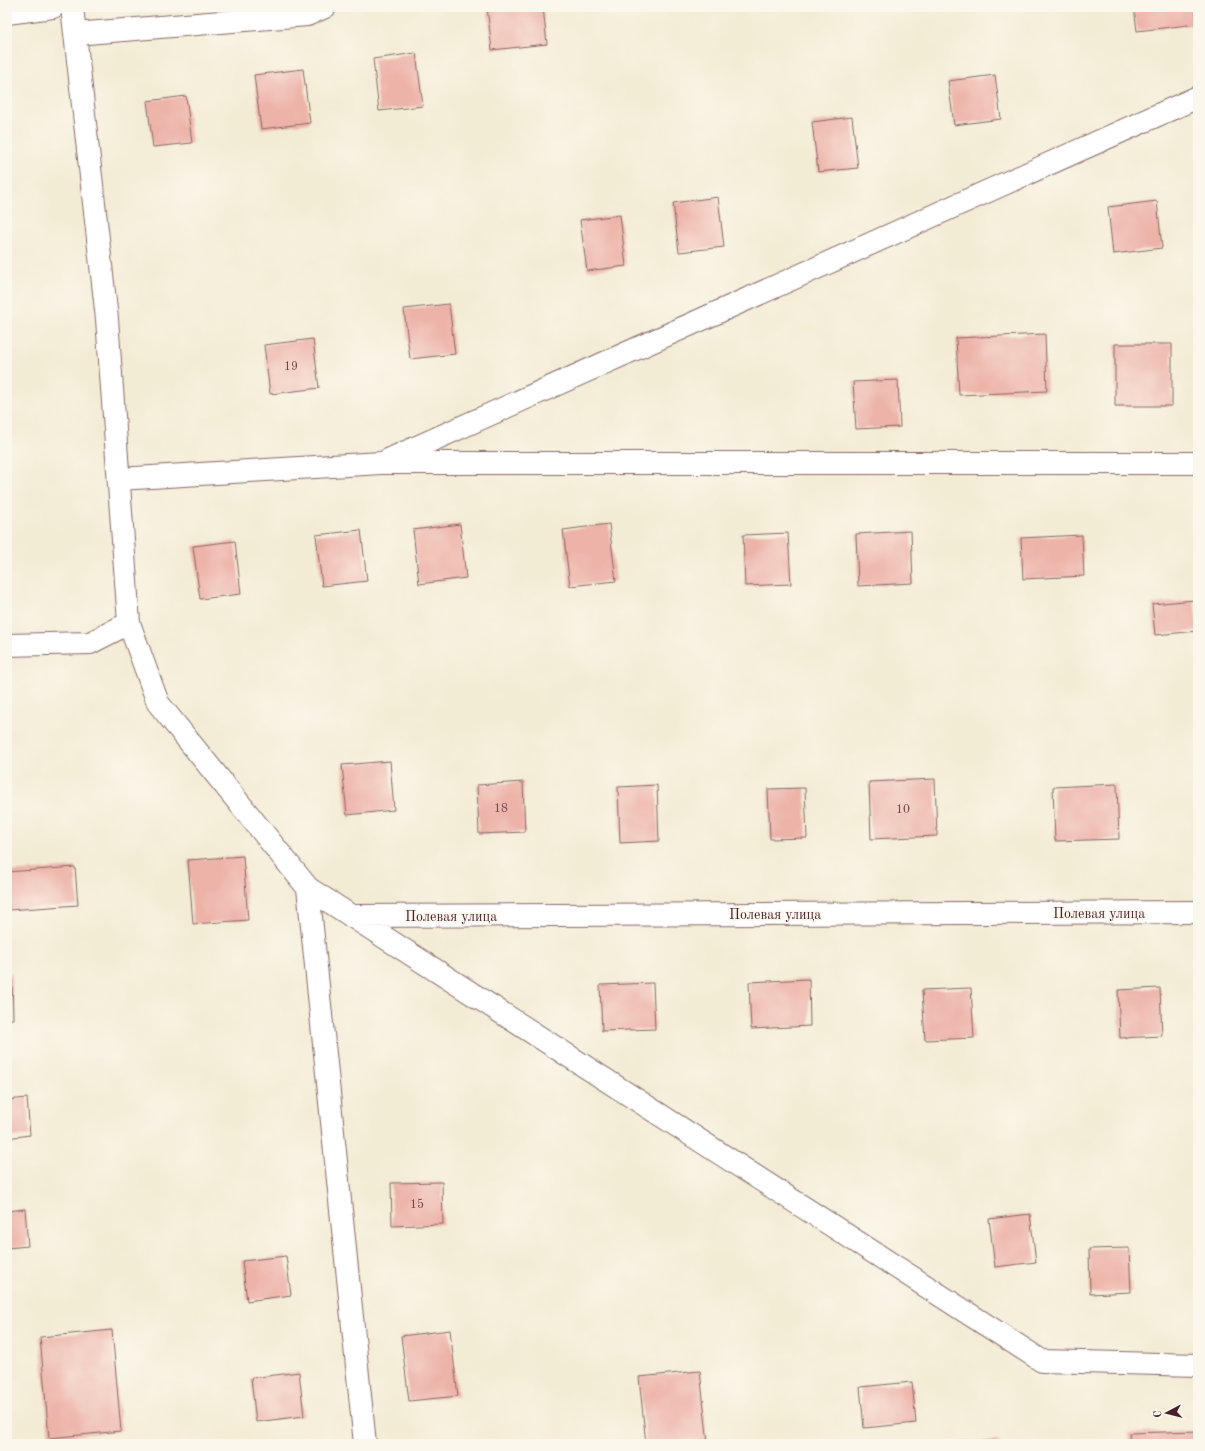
<svg xmlns="http://www.w3.org/2000/svg" width="1205" height="1451" font-family="'Old Standard TT',serif">
  <style>
    .building { fill: #edb2a8 }
    .lines { fill: none; stroke-linecap: round; stroke-linejoin: round }
    .minor-casing { stroke: #856766; stroke-width: 24 }
    .minor { stroke: #fff; stroke-width: 22 }
    .labels { text-anchor: middle; stroke-width: 3.5; stroke-linejoin: round; paint-order: stroke }
    .number-label { font-size: 12px; fill: #73444a }
    .street-label { font-size: 14px; fill: #4a1f2b; stroke: #fbf7ec }
  </style>
  <rect width="100%" height="100%" fill="#fbf7ec"/>
  <filter id="ink" filterUnits="userSpaceOnUse"><feTurbulence type="fractalNoise" baseFrequency=".025" numOctaves="2"/><feDisplacementMap in="SourceGraphic" scale="8" xChannelSelector="R" yChannelSelector="G"/><feConvolveMatrix kernelMatrix="1 2 1 2 8 2 1 2 1" color-interpolation-filters="sRGB"/></filter>
  <filter id="wash" filterUnits="userSpaceOnUse"><feTurbulence type="fractalNoise" baseFrequency=".012" numOctaves="4" result="noise"/><feDisplacementMap in="SourceGraphic" scale="16" xChannelSelector="R" yChannelSelector="G"/><feGaussianBlur stdDeviation="0.9" result="paint"/><feColorMatrix in="noise" values="0 0 0 0 0 0 0 0 0 0 0 0 0 0 0 0 0 1.4 0 .05"/><feComposite in="paint" operator="in"/></filter>
  <g filter="url(#wash)">
    <rect width="100%" height="100%" fill="#f3ecd5"/>
    <g id="blocks">
      <!-- building -->
      <path class="building" d="M487,7H543L547,44L492,50Z
        M1134,7H1195L1197,24L1137,31Z
        M416,53L423,106L379,111L373,59Z
        M303,69L310,123L261,129L254,75Z
        M995,75L1001,119L954,125L948,81Z
        M186,96L192,143L153,147L147,101Z
        M852,117L858,168L818,172L812,122Z
        M718,197L724,247L679,252L673,203Z
        M1157,201L1162,248L1113,254L1108,207Z
        M620,215L626,266L587,271L580,220Z
        M449,304L455,354L410,359L404,309Z
        M1045,334L1047,391L959,395L956,338Z
        M313,339L319,388L270,394L264,345Z
        M1115,344H1172V406H1115Z
        M898,380L900,427L856,429L853,382Z
        M460,524L466,578L419,584L413,530Z
        M609,524L616,581L570,586L563,530Z
        M361,530L367,581L322,586L316,535Z
        M911,531L913,583L858,586L856,534Z
        M788,533L791,584L745,586L743,535Z
        M1082,535L1084,576L1023,579L1021,538Z
        M235,541L241,594L200,599L193,546Z
        M1194,600L1198,631L1155,635L1152,604Z
        M390,761L394,810L347,815L342,765Z
        M935,779L937,836L871,839L869,782Z
        M523,782L525,832L479,834L477,785Z
        M1117,784L1119,839L1055,841L1053,787Z
        M657,785L659,841L620,843L618,787Z
        M805,788L807,838L770,839L768,789Z
        M243,856L248,920L193,924L188,860Z
        M75,867L78,905L9,910L7,872Z
        M7,974H12L13,1019H7Z
        M809,979L810,1026L751,1029L749,982Z
        M653,983L655,1029L602,1031L600,985Z
        M971,988L974,1038L925,1040L922,990Z
        M1160,988L1162,1036L1120,1038L1118,990Z
        M27,1098L30,1135L7,1138V1100Z
        M442,1182L443,1224L392,1226L391,1183Z
        M25,1209L28,1246L7,1248V1211Z
        M1030,1214L1036,1262L995,1267L989,1219Z
        M1129,1248L1131,1292L1090,1294L1089,1249Z
        M286,1256L291,1295L247,1301L242,1261Z
        M112,1330L121,1431L49,1438L40,1337Z
        M450,1330L458,1396L409,1401L401,1336Z
        M700,1371L708,1444H646L639,1377Z
        M299,1372L304,1416L256,1422L251,1378Z
        M912,1382L916,1423L864,1428L860,1387Z
        M1198,1431V1444H1130L1129,1433Z
        M1000,1441V1444H959V1442Z"/>
    </g>
  </g>
  <g filter="url(#ink)">
    <use href="#blocks" fill-opacity="0" stroke="#856766" stroke-width="1"/>
    <g class="lines">
      <!-- minor casing -->
      <g class="minor-casing">
        <path id="minor" d="M72,7L107,319L129,623L158,703L308,888L1042,1361L1198,1365
          M7,13L53,7
          M75,34L307,15L325,7
          M388,460L1198,97
          M119,479L381,463H1198
          M7,645L90,643L129,623
          M308,888L365,1444
          M351,916L1198,912"/>
      </g>
      <!-- minor -->
      <use href="#minor" class="minor"/>
    </g>
  </g>
  <g class="labels">
    <!-- number labels -->
    <g class="number-label">
      <text x="291" y="370">19</text>
      <text x="501" y="812">18</text>
      <text x="903" y="813">10</text>
      <text x="417" y="1208">15</text>
    </g>
    <!-- street labels -->
    <g class="street-label">
      <text x="1099" y="918">Полевая улица</text>
      <text x="775" y="919">Полевая улица</text>
      <text x="451" y="921">Полевая улица</text>
    </g>
  </g>
  <!-- margin -->
  <rect width="1205" height="1451" fill="none" stroke="#fbf7ec" stroke-width="24"/>
  <!-- north arrow -->
  <g transform="translate(1167 1413) rotate(263)" stroke="#fbf7ec" stroke-width="3" paint-order="stroke">
  <path d="M0-3L7 15L0 10L-7 15Z" fill="#4a1f2b"/>
  <text y="-6" font-size="11" font-weight="bold" text-anchor="middle" fill="#4a1f2b">С</text>
  </g>
</svg>
